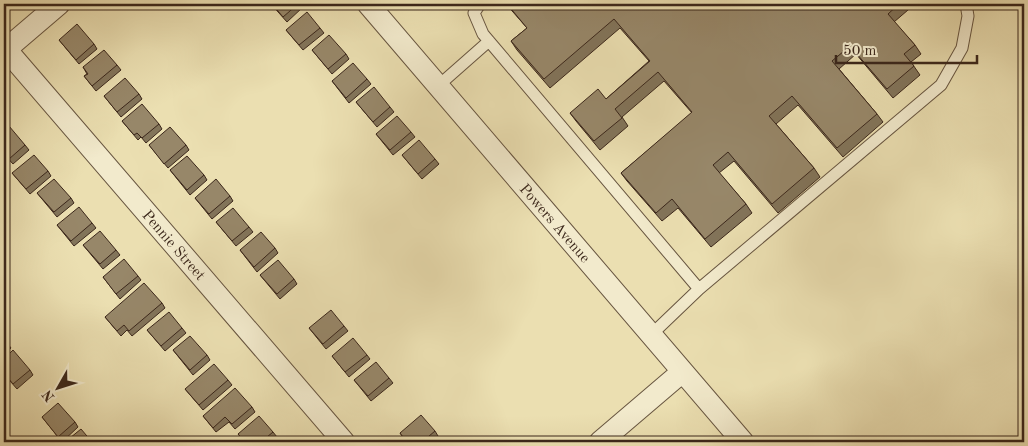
<svg xmlns="http://www.w3.org/2000/svg" width="1028" height="446" font-family="'Old Standard TT',serif">
  <style>
    .lines { fill: none; stroke-linecap: round; stroke-linejoin: round }
    .stream { stroke: #817056; stroke-width: 5.5 }
    .service-casing { stroke: #675540; stroke-width: 13 }
    .minor-casing { stroke: #675540; stroke-width: 23 }
    .service { stroke: #f2eacc; stroke-width: 11 }
    .minor { stroke: #f2eacc; stroke-width: 21 }
    .wall { fill: #82745a; stroke: #3b271b }
    .building { fill: #978769; stroke: #3b271b }
    .labels { text-anchor: middle; stroke-width: 4; stroke-linejoin: round; paint-order: stroke }
    .street-label { font-size: 15px; fill: #3b271b; stroke: #f2eacc }
  </style>
  <rect width="100%" height="100%" fill="#ebdfb1"/>
  <filter id="stains"><feTurbulence type="fractalNoise" baseFrequency=".004" numOctaves="4"/><feColorMatrix values="0 0 0 0 .2 0 0 0 0 .09 0 0 0 0 .02 0 0 0 .5 -.17"/></filter>
  <radialGradient id="worn" r=".72"><stop offset=".6" stop-color="#630" stop-opacity="0"/><stop offset="1" stop-color="#630" stop-opacity=".3"/></radialGradient>
  <g class="lines">
    <!-- stream -->
    <path class="stream" d="M1022,4L1024,14"/>
    <!-- service casing -->
    <g class="service-casing">
      <path id="service" d="M480,4L474,13L483,34L699,289
        M438,86L489,41
        M651,335L699,289L941,85L962,48L968,16L966,4"/>
    </g>
    <!-- minor casing -->
    <g class="minor-casing">
      <path id="minor" d="M368,4L743,442
        M4,47L344,442
        M4,51L59,4
        M600,442L682,372"/>
    </g>
    <!-- service -->
    <use href="#service" class="service"/>
    <!-- minor -->
    <use href="#minor" class="minor"/>
  </g>
  <!-- wall -->
  <path class="wall" d="M271,4H301L303,7L287,22Z
    M506,4H915L894,22L915,45L921,54L911,62L920,75L893,98L856,54L839,69L877,114L883,122L843,157L798,105L776,124L814,168L820,177L778,213L734,161L719,173L746,204L752,213L711,247L678,208L662,221L627,181L621,173L692,113L664,81L622,117L628,126L600,150L576,121L570,113L606,99L649,61L620,28L550,88L517,50L511,41L527,28Z
    M320,28L324,33L303,50L286,30Z
    M59,40L94,44L97,49L79,64Z
    M312,50L346,54L349,59L332,74Z
    M117,65L121,70L96,91L84,76L87,74L83,67Z
    M367,79L371,84L349,103L332,81Z
    M139,94L142,99L121,117L104,96Z
    M356,102L390,107L394,112L377,127Z
    M4,114L9,121L4,125Z
    M122,121L159,124L162,129L146,143L141,137L138,140Z
    M4,130L25,145L29,150L13,164L4,154Z
    M411,132L415,137L393,155L376,134Z
    M149,145H186L189,150L168,168Z
    M402,155L435,159L439,164L422,179Z
    M170,170L204,175L207,180L190,195Z
    M48,171L51,176L30,194L12,173Z
    M37,193L71,198L74,203L57,217Z
    M230,196L233,201L212,219L195,198Z
    M216,222L249,227L253,232L236,246Z
    M92,223L96,228L74,246L57,225Z
    M83,245L116,250L120,255L103,269Z
    M275,248L278,253L257,272L240,250Z
    M260,275L294,279L297,284L280,299Z
    M138,276L141,280L120,299L103,277Z
    M162,303L165,308L132,336L127,330L121,336L105,317Z
    M344,326L348,331L326,349L309,328Z
    M182,328L186,333L165,351L147,330Z
    M4,339L11,348L4,354Z
    M173,350L207,355L210,360L193,375Z
    M367,355L370,359L349,377L332,356Z
    M4,359L30,370L33,375L17,389L4,374Z
    M389,378L393,383L371,401L354,380Z
    M228,380L232,385L203,410L185,389Z
    M252,407L255,412L235,429L229,422L216,432L203,416Z
    M42,417L75,422L78,427L62,442Z
    M435,431L438,436L431,442H406L400,433Z
    M273,432L277,437L270,442H245L238,434Z"/>
  <!-- building -->
  <path class="building" d="M272,4H298L283,17Z
    M507,4H899L888,14L915,45L904,54L914,66L887,89L850,46L832,61L877,114L837,148L792,96L769,116L814,168L772,204L728,152L713,165L746,204L705,239L672,199L656,213L621,173L692,112L658,72L615,109L622,118L594,141L570,113L598,89L606,99L650,61L614,19L544,79L511,41L527,28Z
    M307,12L320,28L299,45L286,30Z
    M77,24L94,44L76,60L59,40Z
    M329,35L346,54L328,69L312,50Z
    M104,50L117,65L92,86L84,76L88,74L83,67Z
    M353,63L367,79L346,98L332,81Z
    M125,78L139,94L117,112L104,96Z
    M374,87L390,107L373,122L356,102Z
    M142,104L159,124L142,138L137,133L134,135L122,121Z
    M397,116L411,132L390,150L376,134Z
    M9,126L25,145L9,159L4,153V130Z
    M170,127L186,145L164,164L149,145Z
    M419,140L435,159L418,174L402,155Z
    M34,155L48,171L26,189L12,173Z
    M187,156L204,175L187,190L170,170Z
    M54,179L71,198L54,212L37,193Z
    M216,179L230,196L209,214L195,198Z
    M79,207L92,223L71,241L57,225Z
    M233,208L249,227L232,241L216,222Z
    M100,231L116,250L100,264L83,245Z
    M261,232L275,248L254,267L240,250Z
    M124,259L138,276L116,294L103,277Z
    M278,260L294,279L277,294L260,275Z
    M144,283L162,303L129,331L124,325L117,331L105,317Z
    M331,310L344,326L323,344L309,328Z
    M169,312L182,328L161,346L147,330Z
    M190,336L207,355L190,370L173,350Z
    M353,338L367,355L345,372L332,356Z
    M4,339L7,343L4,347Z
    M13,350L30,370L13,384L4,373V359Z
    M376,362L389,378L368,396L354,380Z
    M214,364L228,380L199,405L185,389Z
    M235,388L252,407L232,424L225,417L213,428L203,416Z
    M58,403L75,422L58,437L42,417Z
    M421,415L435,431L422,442H407L400,433Z
    M259,416L273,432L261,442H245L238,434Z
    M81,429L92,442H65Z"/>
  <g class="labels">
    <!-- street labels -->
    <g class="street-label">
      <text transform="translate(555 223) rotate(49)" y="5">Powers Avenue</text>
      <text transform="translate(174 245) rotate(49)" y="5">Pennie Street</text>
    </g>
  </g>
  <!-- margin -->
  <rect width="1028" height="446" fill="none" stroke="#ebdfb1" stroke-width="20"/>
  <rect x="5" y="5" width="1018" height="436" fill="none" stroke="#3b271b" stroke-width="2.5"/>
  <rect x="10" y="10" width="1008" height="426" fill="none" stroke="#3b271b"/>
  <!-- north arrow -->
  <g transform="translate(58 388) rotate(231)" stroke="#f2eacc" stroke-width="4" paint-order="stroke">
  <path d="M0-4L9 19L0 12L-9 19Z" fill="#3b271b"/>
  <text y="-8" font-size="14" font-weight="bold" text-anchor="middle" fill="#3b271b">N</text>
  </g>
  <!-- scale -->
  <path d="M836 55v8h141v-8" fill="none" stroke="#3b271b" stroke-width="2.5"/>
  <text x="843" y="55" font-size="15" fill="#3b271b" stroke="#f2eacc" stroke-width="4" paint-order="stroke">50 m</text>
  <rect width="100%" height="100%" filter="url(#stains)"/>
  <rect width="100%" height="100%" fill="url(#worn)"/>
</svg>
